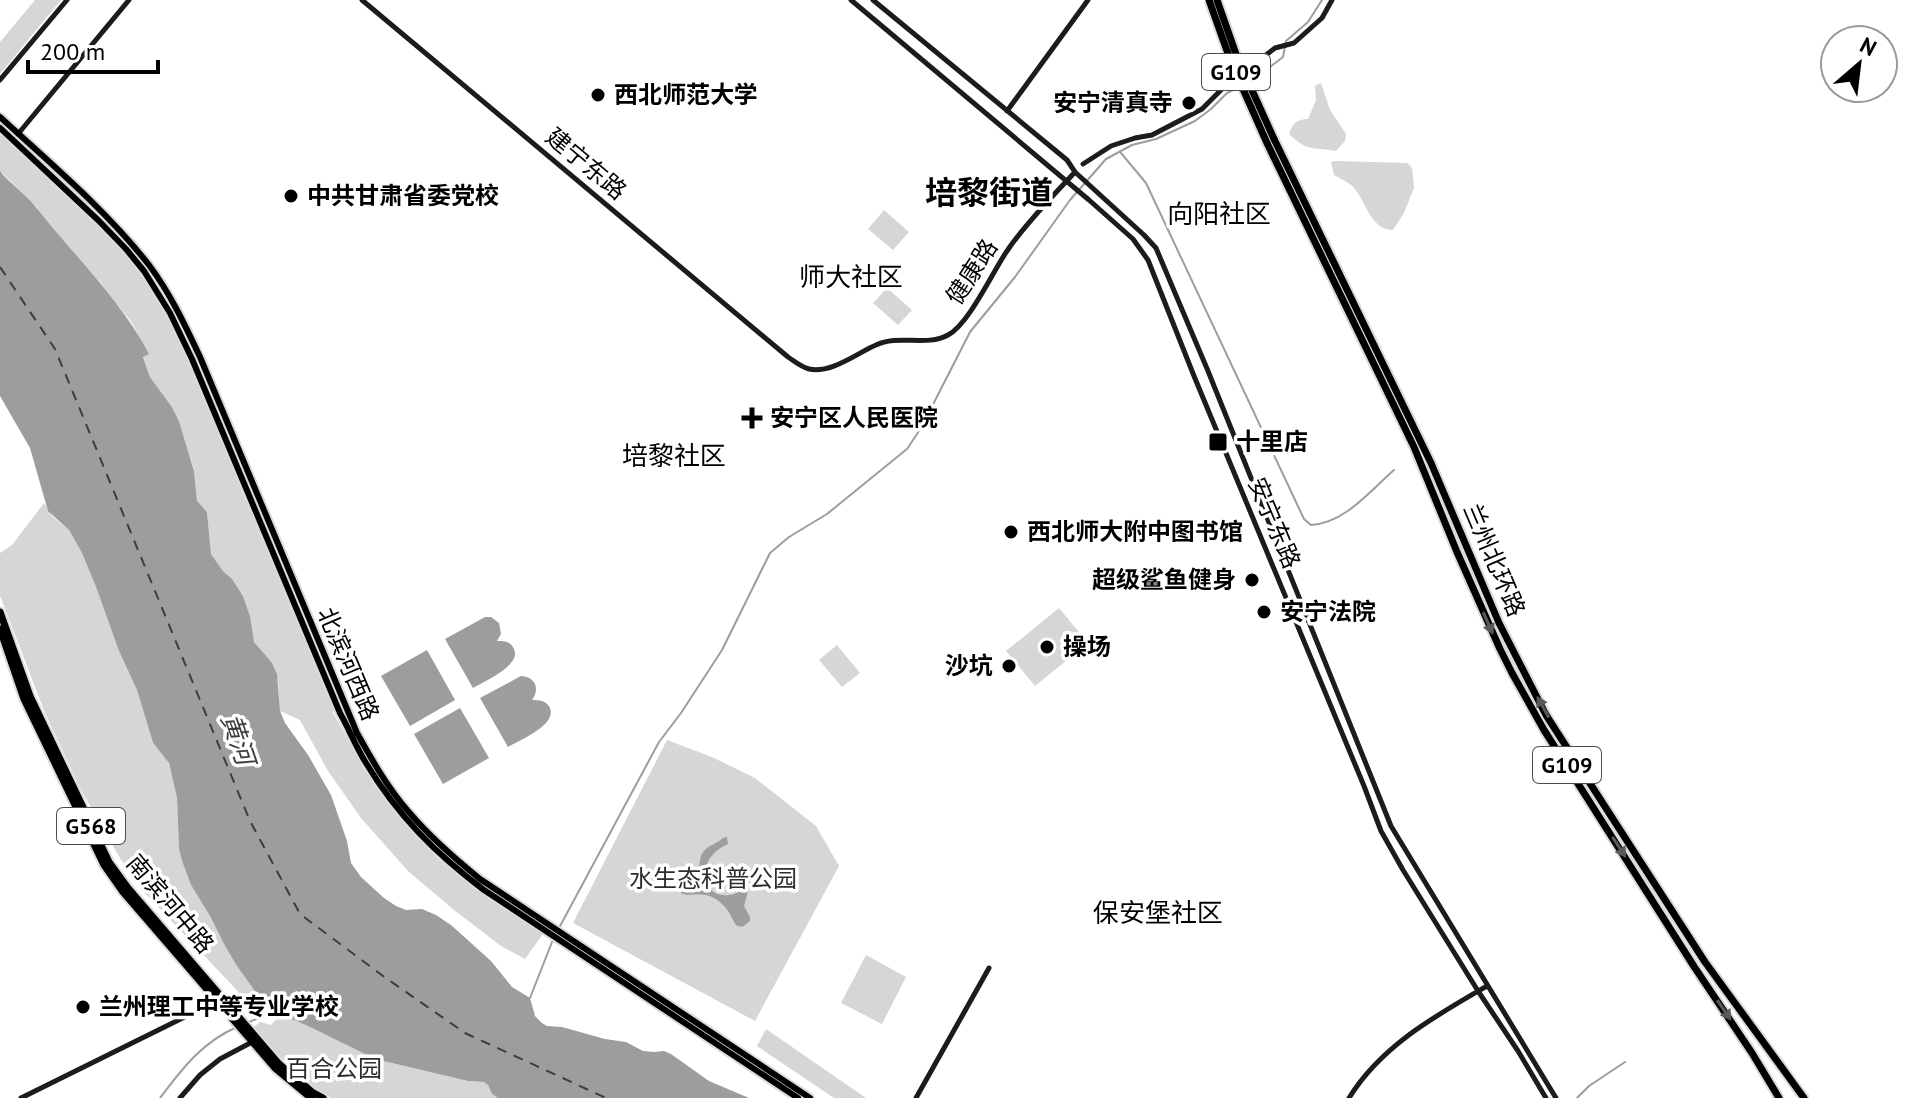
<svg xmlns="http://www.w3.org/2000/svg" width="1923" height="1098" font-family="'PT Sans','Noto Sans SC',sans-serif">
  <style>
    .green { fill: #d6d6d6 }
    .water { fill: #9d9d9d }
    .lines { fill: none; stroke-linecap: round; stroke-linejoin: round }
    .stream { stroke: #9d9d9d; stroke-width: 2 }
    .ferry { stroke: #3e3e3e; stroke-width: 2; stroke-dasharray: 10 8; stroke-linecap: butt }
    .primary-casing { stroke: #dbdbdb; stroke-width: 10 }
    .highway-casing { stroke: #dbdbdb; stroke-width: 11 }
    .secondary { stroke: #1c1c1c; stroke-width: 5 }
    .primary { stroke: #000; stroke-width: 6 }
    .highway { stroke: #000; stroke-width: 7 }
    .highway-bridge-casing { stroke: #dbdbdb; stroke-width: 11; stroke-linecap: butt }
    .highway-bridge { stroke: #000; stroke-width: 7 }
    .oneway { fill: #595959 }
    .poi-dot { fill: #000; stroke: #fff; stroke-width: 3 }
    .labels { text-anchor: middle; stroke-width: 7; stroke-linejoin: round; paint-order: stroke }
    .shield { fill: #fff; stroke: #4c4c4c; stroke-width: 2 }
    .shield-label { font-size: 22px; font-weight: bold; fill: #000 }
    .poi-label { font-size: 24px; font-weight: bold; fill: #000; stroke: #fff; text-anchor: start }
    .street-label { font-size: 24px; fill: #000; stroke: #fff }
    .park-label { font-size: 24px; fill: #2d2d2d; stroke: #fff }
    .neighbourhood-label { font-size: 26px; fill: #000; stroke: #fff }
    .water-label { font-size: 26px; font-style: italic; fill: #3e3e3e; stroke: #fff }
    .district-label { font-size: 32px; font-weight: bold; fill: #000; stroke: #fff }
  </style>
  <rect width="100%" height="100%" fill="#fff"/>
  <!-- green -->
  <path class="green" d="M35,0H61L0,74V42Z
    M1321,83L1330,110L1346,134L1345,141L1336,151C1312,146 1309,153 1289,134C1292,124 1297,119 1308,119L1316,100L1315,86Z
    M0,128L126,249L170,313L340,713L332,711L374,785L438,859L492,900L543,934L525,959L501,946L454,910L408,871L361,818L328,771L300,720L280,711L278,680L272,663L259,650L252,638L250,616L243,596L232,579L223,571L211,554L207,512L197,502L194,470L179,421L172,407L150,377L143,356L148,353L132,323L100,282L50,227L35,205L0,171Z
    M1336,161L1407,163L1412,168L1414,188L1404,213L1393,230C1369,230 1366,198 1351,185C1346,181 1339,178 1334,175L1331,162Z
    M884,210L909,232L893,250L868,229Z
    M887,288L912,310L898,325L873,303Z
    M44,503L52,516L69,530L82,553L96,587L119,651L137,690L153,743L169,763L177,798L179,849L182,861L191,885L210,916L224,944L260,998L247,1001L146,894L121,860L81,790L45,713L0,596V553L12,545Z
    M1059,608L1088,643L1035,686L1006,651Z
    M837,645L860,673L842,687L819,660Z
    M667,740L712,757L755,778L816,826L839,866L755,1021L573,923Z
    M866,955L906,977L882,1024L841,1003Z
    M280,1015L308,1026L375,1059L468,1081L484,1082L488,1085L492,1094L498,1098H331C298,1079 277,1057 253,1028L260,1022L271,1025Z
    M766,1029L866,1098H834L757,1046Z"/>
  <!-- water -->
  <path class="water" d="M0,171C10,184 25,193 35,206C73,255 120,298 149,354L143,357L150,377L172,407L179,421L194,471L197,501L207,512L211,554L223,571L232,579L243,596L250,616L254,642L272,663L277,674L280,711L285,723L308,755L331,795L347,841L351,863L361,877L384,898L396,906L406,910L422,909L436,915L451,925L491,961L512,987L530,998L535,1016L542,1023L547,1026L562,1027L605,1039L626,1042L643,1051L654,1052L664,1051L671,1054L709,1081L749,1098H498L492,1094L488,1085L484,1082L468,1081L375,1059L308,1026L272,1011L260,998L237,966L224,944L210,916L191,885L182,861L179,849L177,798L169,763L153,743L137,690L119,651L96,587L82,553L69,530L48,511L30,448L0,396Z
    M485,617H491L499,623L501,634L497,641C504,641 511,641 514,649C522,665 485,681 473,688L445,639Z
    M427,650L455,700L410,726L381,676Z
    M521,676C536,677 540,689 532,700C539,700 546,700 550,708C557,725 520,740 508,747L480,698Z
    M460,708L489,758L443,784L414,734Z
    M727,837L728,844C688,861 704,913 745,889L748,891L744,906L750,917V921L742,927C740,926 738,927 736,925C735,924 731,916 730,914C726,907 720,901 712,897C702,892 687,897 681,893C680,892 678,890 677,888C671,874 692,877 697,870C701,865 699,857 703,852C708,845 717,844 723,838Z"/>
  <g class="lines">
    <!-- stream -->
    <path class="stream" d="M1252,81L1283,57L1286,41L1308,22L1322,0
      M1121,153L1146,183L1304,519L1311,525C1345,523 1370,491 1394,470
      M559,928L659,742L681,713L722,650L770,553L789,537L827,514L907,449L921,428L970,332L1015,277L1070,200L1106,159L1132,145L1156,139L1195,121L1211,109L1227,93L1239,87
      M530,998L554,937
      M247,1023L274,1011
      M160,1098C182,1069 202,1042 237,1027
      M1577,1098L1589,1086L1625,1062"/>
    <!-- ferry -->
    <path class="ferry" d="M0,267L55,349L250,821L300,914L383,976L465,1033L606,1098"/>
    <!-- primary casing -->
    <g class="primary-casing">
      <path id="primary" d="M0,117C51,164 106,210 149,265C170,293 185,325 200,357L357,733C372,760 387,787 408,811C429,836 454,858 480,879L810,1098
        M0,128L99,221L126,249L144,271L170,313L192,359L340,713C349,729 356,747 366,763C397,815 436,854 484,890L798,1098"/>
    </g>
    <!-- highway casing -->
    <g class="highway-casing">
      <path id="highway" d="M1274,139L1431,463L1499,623L1546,715L1705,962L1804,1098
        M1267,143L1414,447L1457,552L1500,649L1512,673L1544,730L1695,968L1752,1053L1779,1098
        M0,612L30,696L109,862L128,888L279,1064L312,1092L323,1098
        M0,629L24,699L104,865L123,892L275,1068L311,1098"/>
    </g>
    <!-- secondary -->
    <path class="secondary" d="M362,0L788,357C794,361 801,367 809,369C831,374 857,353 876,345C899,334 926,347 948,335C969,324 993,271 1007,251C1025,224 1053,196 1075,172
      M851,0L1089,200L1133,239L1148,260L1194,376L1364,786L1381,831L1403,870L1478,991L1518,1051L1546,1098
      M873,0L1067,160L1075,172L1144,235L1156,248L1208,371L1391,826L1556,1098
      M0,80L67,0
      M1007,111L1088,0
      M18,134L129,0
      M1083,164L1111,146L1135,138L1152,135L1202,109L1222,89L1275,48L1294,43L1322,18L1332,0
      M21,1098L217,1001
      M180,1098L200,1075L220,1059L254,1041
      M916,1098L989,968
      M1349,1098C1381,1046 1435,1016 1487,986"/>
    <!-- primary -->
    <use href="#primary" class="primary"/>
    <!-- highway -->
    <use href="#highway" class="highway"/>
    <!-- highway-bridge casing -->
    <g class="highway-bridge-casing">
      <path id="highway-bridge" d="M1209,0L1231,62L1267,143
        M1217,0L1237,57L1274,139"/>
    </g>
    <!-- highway-bridge -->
    <use href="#highway-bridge" class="highway-bridge"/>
  </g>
  <!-- one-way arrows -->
  <defs><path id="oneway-solid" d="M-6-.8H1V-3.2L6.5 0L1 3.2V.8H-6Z" transform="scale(2)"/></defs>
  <g class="oneway">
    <use href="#oneway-solid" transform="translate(1488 623) rotate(66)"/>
    <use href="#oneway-solid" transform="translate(1543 707) rotate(-119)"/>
    <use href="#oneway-solid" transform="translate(1619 847) rotate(57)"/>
    <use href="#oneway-solid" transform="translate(1724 1010) rotate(56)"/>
  </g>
  <!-- markers -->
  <g class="poi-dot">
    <circle cx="598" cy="95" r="8"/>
    <circle cx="1189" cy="103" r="8"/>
    <circle cx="291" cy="196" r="8"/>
    <path d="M748 406h8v8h8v8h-8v8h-8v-8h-8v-8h8z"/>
    <rect x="1208" y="432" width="20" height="20" rx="4"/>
    <circle cx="1011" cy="532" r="8"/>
    <circle cx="1252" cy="580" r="8"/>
    <circle cx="1264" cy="612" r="8"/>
    <circle cx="1047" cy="647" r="8"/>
    <circle cx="1009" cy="666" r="8"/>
    <circle cx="83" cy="1007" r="8"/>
  </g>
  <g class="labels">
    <!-- shield labels -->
    <g class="shield">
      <rect x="1202" y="54" width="68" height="36" rx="6"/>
      <rect x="1533" y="747" width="68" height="36" rx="6"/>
      <rect x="57" y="808" width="68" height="36" rx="6"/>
    </g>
    <g class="shield-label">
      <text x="1236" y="80">G109</text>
      <text x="1567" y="773">G109</text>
      <text x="91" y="834">G568</text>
    </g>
    <!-- poi labels -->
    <g class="poi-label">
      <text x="614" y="103">西北师范大学</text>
      <text x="1173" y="111" text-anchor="end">安宁清真寺</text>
      <text x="307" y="204">中共甘肃省委党校</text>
      <text x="770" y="426">安宁区人民医院</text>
      <text x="1236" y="450">十里店</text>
      <text x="1027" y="540">西北师大附中图书馆</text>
      <text x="1236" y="588" text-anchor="end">超级鲨鱼健身</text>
      <text x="1280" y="620">安宁法院</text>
      <text x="1063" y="655">操场</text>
      <text x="993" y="674" text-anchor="end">沙坑</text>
      <text x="99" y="1015">兰州理工中等专业学校</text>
    </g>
    <!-- street labels -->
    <g class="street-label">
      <text transform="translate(586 164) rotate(40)" y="8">建宁东路</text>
      <text transform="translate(972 272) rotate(-57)" y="8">健康路</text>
      <text transform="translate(1274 523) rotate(67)" y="8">安宁东路</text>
      <text transform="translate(1494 560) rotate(67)" y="8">兰州北环路</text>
      <text transform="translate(348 664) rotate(67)" y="8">北滨河西路</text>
      <text transform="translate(170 904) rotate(50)" y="8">南滨河中路</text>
    </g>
    <!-- park labels -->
    <g class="park-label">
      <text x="713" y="887">水生态科普公园</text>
      <text x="334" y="1077">百合公园</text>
    </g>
    <!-- neighbourhood labels -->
    <g class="neighbourhood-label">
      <text x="1219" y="223">向阳社区</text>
      <text x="851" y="286">师大社区</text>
      <text x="674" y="465">培黎社区</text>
      <text x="1158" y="922">保安堡社区</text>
    </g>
    <!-- water labels -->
    <g class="water-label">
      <text transform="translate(238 739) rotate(71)" y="9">黄河</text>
    </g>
    <!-- district labels -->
    <g class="district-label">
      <text x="989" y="204">培黎街道</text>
    </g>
  </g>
  <!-- north arrow -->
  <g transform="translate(1859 64) rotate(28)"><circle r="38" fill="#ffffff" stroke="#999999" stroke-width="2"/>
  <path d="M0-6L14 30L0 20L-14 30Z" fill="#000000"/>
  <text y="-12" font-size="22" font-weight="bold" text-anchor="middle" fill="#000000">N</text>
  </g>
  <!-- scale -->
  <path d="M28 60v12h130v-12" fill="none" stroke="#000000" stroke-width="4"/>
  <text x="40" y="60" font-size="24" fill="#000000" stroke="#ffffff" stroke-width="6" paint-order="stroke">200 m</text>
</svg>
